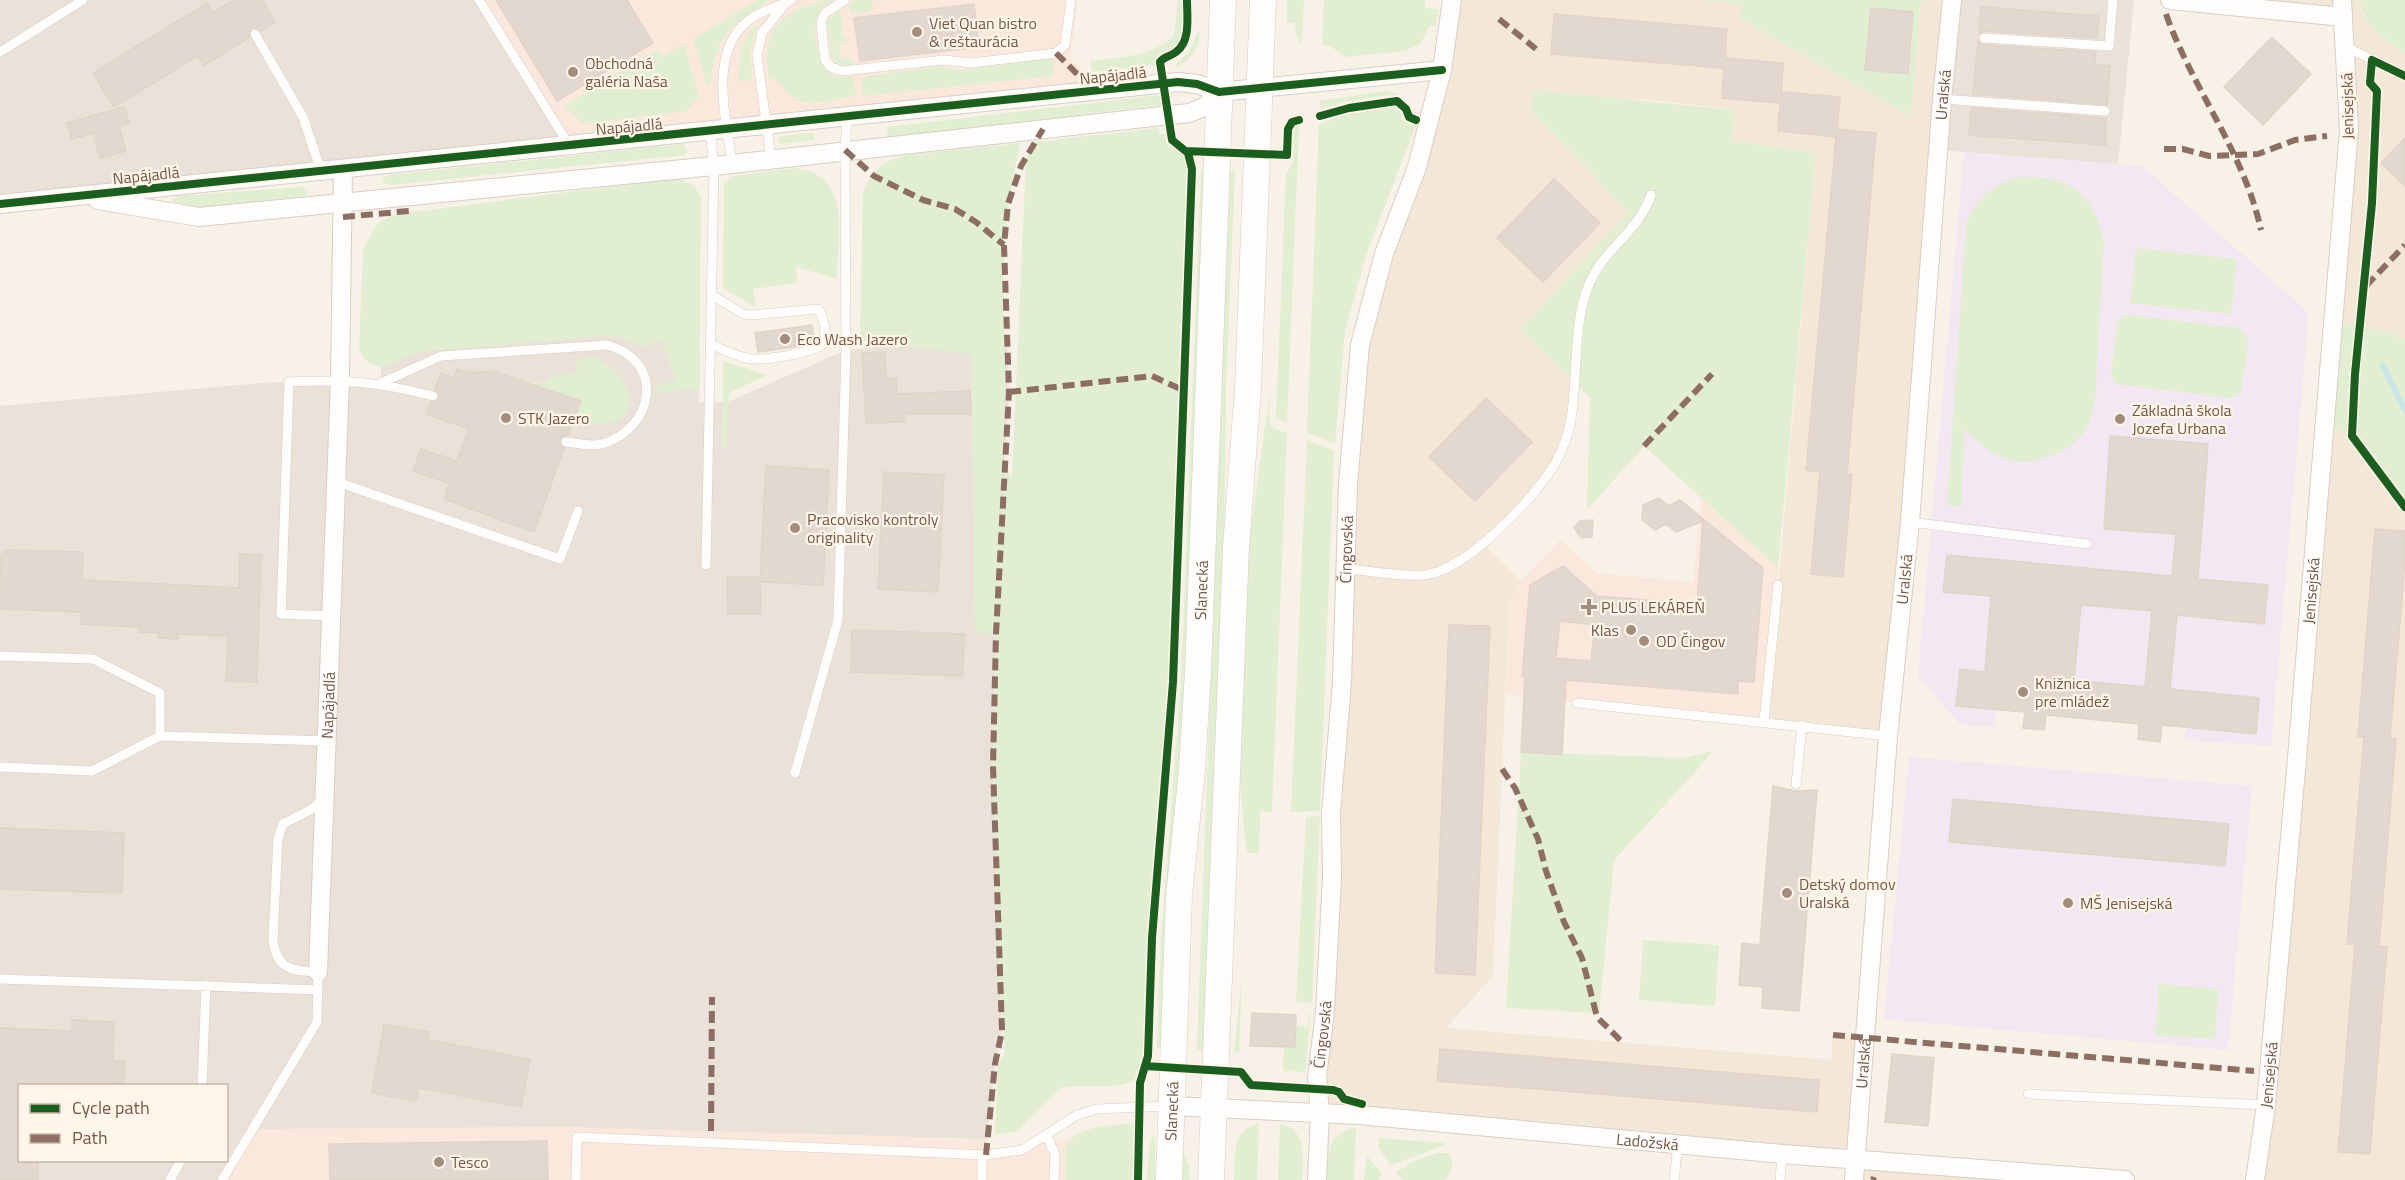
<svg xmlns="http://www.w3.org/2000/svg" width="2405" height="1180" font-family="'Titillium Web',sans-serif">
  <style>
    .residential { fill: #f3e7d7 }
    .commercial { fill: #fbe8dd }
    .industrial { fill: #eae1d9; fill-rule: evenodd }
    .education { fill: #f3e7f1 }
    .green { fill: #e2eed1 }
    .lines { fill: none; stroke-linecap: round; stroke-linejoin: round }
    .stream { stroke: #c9e6e8; stroke-width: 6 }
    .building { fill: #e3d8cf; stroke: #e0d4c9; stroke-width: 1.5; fill-rule: evenodd }
    .service-casing { stroke: #d8cec6; stroke-width: 10 }
    .minor-casing { stroke: #d8cec6; stroke-width: 20 }
    .secondary-casing { stroke: #d7cdc4; stroke-width: 27 }
    .service { stroke: #fefdfb; stroke-width: 9 }
    .minor { stroke: #fefdfb; stroke-width: 18 }
    .secondary { stroke: #fefdfb; stroke-width: 26 }
    .quiet { stroke: #8d6e63; stroke-width: 6; stroke-dasharray: 12 6; stroke-linecap: butt }
    .cycleway-casing { stroke: #fff6e9; stroke-width: 11 }
    .cycleway { stroke: #1b5e20; stroke-width: 8 }
    .poi-dot { fill: #a38d7f; stroke: #fff6e9; stroke-width: 2 }
    .labels { text-anchor: middle; stroke-width: 4.5; stroke-linejoin: round; paint-order: stroke }
    .poi-label { font-size: 16px; fill: #765747; stroke: #fff6e9; text-anchor: start }
    .street-label { font-size: 16px; fill: #765747; stroke: #fff6e9 }
  </style>
  <rect width="100%" height="100%" fill="#f7f1e7"/>
  <!-- residential -->
  <path class="residential" d="M1452,0H1703L1741,4L1740,19L1911,117L1921,0H1952L1888,736L1764,721L1771,670L1816,152L1732,141L1733,109L1639,99L1531,110L1628,212L1520,330L1576,385L1557,460L1483,543L1521,581L1509,603L1493,976L1446,1028L1831,1060L1833,1035L1864,1038L1856,1159L2125,1180H1854L1856,1159L1320,1114L1354,412L1398,216Z
    M2170,0H2359L2362,15L2380,37L2405,52V339L2384,331L2333,322L2343,17Z
    M2325,426L2352,436L2405,507V1180H2256Z"/>
  <!-- commercial -->
  <path class="commercial" d="M479,0H1077L1074,39L1069,57L1081,70L1083,92L569,145Z
    M1701,498L1778,568L1764,721L1577,703L1506,694L1509,603L1521,581L1560,540L1597,573L1693,582Z
    M1119,1124H1133L1136,1136L1134,1180H222L253,1129L567,1127L982,1139H987L986,1155L1073,1138L1094,1129Z"/>
  <!-- industrial -->
  <path class="industrial" d="M0,0H479L569,145L0,204Z
    M1952,0H2134L2118,164L1938,150Z
    M620,323L700,351L699,403L728,402L846,350L897,345L915,346L1007,340L1009,392L996,634L993,766L1002,1031L995,1064L987,1139L567,1127L253,1129L222,1180H0V406L262,383L340,379L381,383V347ZM20,1086H226V1160H20Z"/>
  <!-- education -->
  <path class="education" d="M1964,152L2142,166L2309,313L2271,746L2184,740L2186,727L1997,710L1995,727L1960,724L1918,676Z
    M1909,757L2252,786L2228,1050L1884,1019Z"/>
  <!-- green -->
  <path class="green" d="M758,0H771C731,24 715,36 711,84L707,85L693,39Z
    M826,0L836,1C830,4 823,6 820,12C808,28 819,68 837,77L853,76L856,96C821,101 796,115 776,78L769,79C760,28 779,13 826,0Z
    M855,0H872L873,10L851,14L849,5Z
    M1178,0H1184C1182,31 1190,44 1157,56L1155,65L1092,72L1090,61C1120,57 1151,57 1174,36Z
    M1287,0H1304L1302,44L1296,36L1295,23L1287,22Z
    M1324,0H1425V8L1439,9L1436,26L1430,25L1421,43L1405,51L1346,57L1330,46L1322,45Z
    M1703,0H1921L1911,117L1740,19L1741,4Z
    M2359,0H2405V52C2381,38 2365,28 2359,0Z
    M840,9L843,38H848V43L839,44L840,59L852,58L853,65L842,67L835,64L831,56L827,21Z
    M753,26H758L750,49L752,80L738,81L741,49Z
    M1198,31C1204,44 1189,61 1176,68V64L1189,52Z
    M684,44L699,97L686,111L583,124L564,106L657,49L662,57Z
    M1053,58L1054,76L863,96L862,80L867,76L941,66L956,70Z
    M1533,90L1734,110L1732,141L1816,152L1778,568L1644,446L1587,510L1590,398L1520,330L1628,212L1531,110Z
    M1386,91L1399,94L1350,101L1320,109V101Z
    M1160,95L1161,105L888,138L887,127Z
    M1395,107L1401,112L1403,121L1416,125L1366,255L1345,332L1335,443L1307,433L1319,124L1347,114Z
    M1299,126L1287,424L1276,417L1286,174L1293,161L1294,129Z
    M1158,128L1159,134H1165L1166,143L1182,151L1188,170L1168,682L1148,938L1143,1061L1137,1070L1135,1079C1113,1092 1085,1083 1061,1088L1017,1131L995,1135L998,1065L1005,1053L999,987L993,766L996,634L975,632L971,354L860,341L863,192C872,169 883,161 907,155L1020,143L1008,204L1003,270L1005,388L998,572L1004,468L1012,477L1026,161L1035,142Z
    M807,133H813L814,140L781,144L778,141L779,137Z
    M683,144L688,151L685,155L391,185L383,182V177L388,175Z
    M795,168C854,176 837,235 837,279L796,267L797,283L753,289L756,308L723,288L724,184L734,176Z
    M1201,170H1206L1186,684L1173,837L1161,1048H1157L1161,938L1181,683Z
    M1229,171H1235L1226,386L1224,560L1205,1051L1197,1050Z
    M2018,177C2068,174 2093,192 2104,241C2102,281 2099,321 2097,361C2096,381 2097,407 2088,425C2079,445 2058,455 2037,460C2009,468 1983,449 1965,430L1961,507L1947,505L1966,223C1978,196 1990,188 2018,177Z
    M677,178L694,186L701,196L699,389L657,393L655,387L676,380L661,341L644,347L621,337L607,336L420,352C398,357 372,383 359,348L363,248L377,224L391,215Z
    M302,187L308,193L305,196L193,209L174,205L173,199L177,196Z
    M2136,248L2237,259L2231,314L2130,303Z
    M2129,315L2238,328C2245,332 2248,336 2248,344L2241,393L2231,398L2115,384L2111,376L2117,323L2122,316Z
    M2333,322L2384,331L2405,339V507L2352,436L2325,426Z
    M591,356C652,382 636,440 573,421L580,401L527,383L547,381L549,377L576,373L577,360Z
    M723,361L767,375L729,393L726,449L722,448Z
    M1271,386L1269,423L1273,428L1287,433L1272,812H1260L1259,853H1247L1239,777L1248,548Z
    M1307,440L1334,451L1320,811L1291,812Z
    M1715,750L1614,860L1599,1013L1506,1008L1521,752L1686,758Z
    M1320,816L1312,1003L1296,1002L1306,817Z
    M1643,940L1719,945L1715,1006L1639,1000Z
    M1242,975L1239,1053L1234,1052Z
    M2159,984L2218,989L2215,1039L2155,1035Z
    M1309,1014H1311L1305,1072L1283,1071L1284,1047L1294,1048L1296,1026L1308,1027Z
    M1259,1123L1257,1180H1234C1235,1157 1231,1129 1259,1123Z
    M1133,1124L1136,1136L1134,1180H1065C1065,1169 1064,1156 1067,1146C1074,1125 1115,1125 1133,1124Z
    M1280,1124C1307,1127 1303,1161 1302,1180H1278Z
    M1356,1128L1354,1180H1326C1327,1157 1327,1131 1356,1128Z
    M1153,1134L1155,1141V1180H1147L1149,1149Z
    M1378,1138L1444,1143L1445,1145L1391,1165L1379,1149Z
    M1183,1151L1189,1165L1190,1180H1183Z
    M1438,1153H1448C1456,1162 1452,1173 1444,1180H1404L1396,1173L1412,1162Z
    M1367,1156L1382,1173L1379,1180H1364Z"/>
  <g class="lines">
    <!-- stream -->
    <path class="stream" d="M2383,366L2405,410"/>
  </g>
  <!-- building -->
  <path class="building" d="M234,0H262L275,22L261,31L251,29L249,38L204,65L198,56L114,107L93,73L207,3L213,13Z
    M496,0H627L653,43L557,101Z
    M974,4L979,47L860,61L854,18Z
    M1981,7L2099,16L2097,38L1984,31L1979,34Z
    M1871,8L1913,12L1908,74L1865,70Z
    M1554,14L1727,29L1725,58L1783,63L1781,100L1782,92L1840,97L1837,129L1876,133L1847,474H1852L1843,577L1811,574L1820,472L1806,470L1836,137L1778,131L1780,103L1722,98L1724,68L1551,54Z
    M2272,37L2311,74L2263,125L2224,87Z
    M1978,41L1984,45L2096,52L2095,64L2110,66L2107,105L1973,94Z
    M124,107L129,123L119,126L126,151L100,158L93,133L72,139L67,123Z
    M1971,108L2106,118V145L1969,135Z
    M2405,138V186L2381,163Z
    M1554,179L1600,223L1543,282L1497,238Z
    M812,325L814,341L800,346L758,352L755,333Z
    M885,352L886,379L897,378V394L970,391L971,414H905L906,422L866,423L862,353Z
    M457,369L471,373L492,371L581,401L568,435L563,436L559,441L564,448L534,532L444,499L449,483L413,471L421,449L457,461L469,429L426,414L431,402L439,398L435,390L441,373L454,378Z
    M1486,398L1532,442L1475,501L1429,457Z
    M2110,436L2208,444L2198,579L2268,585L2264,624L2177,615L2170,689L2259,698L2256,734L2162,725L2160,742L2138,739L2139,724L2046,715L2044,730L2023,728L2025,712L1956,706L1960,669L1985,672L1991,596L1943,592L1947,555L2172,576L2176,534L2104,529ZM2081,605L2152,611L2145,687L2074,680Z
    M766,466L829,470L823,585L760,582Z
    M884,472L944,475L938,592L878,589Z
    M1659,498L1669,506L1680,500L1763,568L1754,682L1738,681V694L1566,680L1562,755L1521,752L1525,677H1522L1530,585L1563,566L1597,596L1697,604L1703,521L1676,532L1666,524L1655,530L1642,520L1643,505ZM1560,621L1595,625L1591,661L1556,658Z
    M1593,520L1592,537L1581,538L1574,527L1580,521Z
    M2375,529L2405,531V562L2390,739H2396L2379,946L2387,947L2370,1154L2338,1152L2355,944H2347L2364,737L2358,736Z
    M5,550L83,552L82,580L239,588V554L261,555L257,682L226,681L228,636L178,634V639L158,638L159,633L140,632V627L81,624V612L0,609L1,554H4Z
    M727,577H760L761,614H728Z
    M1449,625L1490,626L1475,975L1435,973Z
    M852,630L964,634L963,676L851,672Z
    M1773,786L1796,791L1817,790L1799,1011L1762,1008L1763,987L1739,985L1742,943L1760,945Z
    M1953,799L2229,824L2225,866L1949,842Z
    M0,828L124,833L122,893L0,889Z
    M1252,1013L1296,1015L1295,1047L1250,1046Z
    M72,1020L114,1022L113,1061H125L124,1083L112,1082V1086H20V1161H38V1180H0V1028L72,1031Z
    M384,1024L429,1032L428,1040L530,1059L521,1107L419,1088L416,1101L372,1093Z
    M1440,1049L1819,1080L1817,1112L1437,1081Z
    M1892,1054L1934,1058L1928,1126L1885,1122Z
    M547,1141L548,1180H330L329,1144Z"/>
  <g class="lines">
    <!-- service casing -->
    <g class="service-casing">
      <path id="service" d="M479,0L569,145
        M845,0L825,13L821,22L825,60L831,67L842,71L944,60L971,63L1056,53L1065,45L1071,0
        M255,34L303,117L321,171
        M1984,38L2109,46L2113,0
        M2346,47L2405,76
        M0,52L83,0
        M1942,99L2105,111
        M771,159L757,55L762,33L783,6
        M732,164C727,120 707,52 749,20C762,10 777,8 791,0
        M711,345C724,349 739,358 752,359C767,360 815,353 825,342C825,331 825,317 818,309L752,315L743,314L712,295
        M381,383L441,356L607,345C665,360 656,428 602,444C590,447 578,443 566,442
        M337,482L560,559L578,511
        M1910,522L2087,544
        M706,565L714,166L710,131
        M1347,569C1372,571 1399,577 1424,575C1466,571 1536,497 1556,462C1563,449 1569,433 1571,419C1578,378 1573,332 1586,292C1601,248 1636,237 1651,195
        M332,616L281,614L289,382C346,379 378,382 433,396
        M0,656L93,659L160,693V736L327,741
        M1577,703L1888,736
        M1764,721L1778,585
        M0,767L92,771L160,736
        M795,773L838,620L846,350L845,150L847,117
        M1796,784L1802,725
        M0,979L318,990
        M202,1086L206,985
        M2028,1094L2266,1105
        M1047,1137L1055,1154L1054,1180
        M170,1180L181,1160
        M222,1180L317,1022L318,972C291,971 276,969 273,939L278,838L283,824L312,809L322,800
        M576,1180L577,1137L986,1155L1022,1150L1077,1115L1097,1109L1170,1106
        M982,1180V1155
        M1674,1180L1678,1144
        M1780,1180L1782,1154"/>
    </g>
    <!-- minor casing -->
    <g class="minor-casing">
      <g id="minor">
        <path d="M2170,0L2343,17"/>
        <path d="M98,200L199,217L714,166L1189,113L1206,106L1219,92"/>
        <path d="M0,204L1178,82L1197,84L1219,92L1442,70"/>
        <path id="s1" d="M318,972L340,379L343,169"/>
        <path id="s2" d="M1171,1106L1359,1115L1782,1154L2125,1180"/>
        <path id="s3" d="M1317,1180L1320,1114L1317,1078L1325,1011L1332,877L1331,813L1342,682L1348,484L1360,345L1384,254L1417,167L1428,124L1442,70L1452,0"/>
        <path id="s4" d="M1854,1180L1888,736L1910,522L1942,99L1952,0"/>
        <path id="s5" d="M2255,1180L2266,1105L2296,770L2349,130L2342,0"/>
      </g>
    </g>
    <!-- secondary casing -->
    <g class="secondary-casing">
      <g id="secondary">
        <path id="s6" d="M1169,1180L1179,896L1192,770L1198,672L1223,0"/>
        <path d="M1211,1180L1236,547L1248,388L1263,0"/>
      </g>
    </g>
    <!-- service -->
    <use href="#service" class="service"/>
    <!-- minor -->
    <use href="#minor" class="minor"/>
    <!-- secondary -->
    <use href="#secondary" class="secondary"/>
    <!-- quiet -->
    <path class="quiet" d="M2166,14C2192,88 2244,152 2261,230
      M1499,19L1536,49
      M1056,53L1080,77
      M2164,149H2183L2209,156L2258,154L2295,140L2327,136
      M845,150L874,176L923,200L955,209L976,222L1004,245
      M343,217L409,211
      M2366,286L2405,245
      M1009,392L1152,376L1187,392
      M1644,446L1712,374
      M1502,769L1515,788L1538,839L1546,871L1564,922L1582,958L1597,1017L1623,1043
      M1833,1035L2254,1071
      M711,1131L712,997
      M986,1155L995,1064L1002,1031L993,766L996,634L1009,392L1004,245L1008,204L1021,166L1043,129
      M1873,1180L1874,1177"/>
    <!-- cycleway casing -->
    <g class="cycleway-casing">
      <path id="cycleway" d="M2405,76L2372,60L2370,83L2377,91L2372,203L2355,374L2352,436L2405,507
        M1320,116L1349,108L1397,101L1406,109L1409,117L1416,120
        M1186,151L1287,155L1288,129L1292,122L1299,120
        M0,204L1178,82L1197,84L1219,92L1442,70
        M1145,1066L1241,1072L1251,1085L1333,1090L1339,1092L1344,1099L1362,1104
        M1138,1180L1140,1083L1148,1056L1152,938L1173,682L1192,169L1188,153L1172,140L1160,62C1164,56 1170,57 1176,52C1191,41 1187,17 1187,0"/>
    </g>
    <!-- cycleway -->
    <use href="#cycleway" class="cycleway"/>
  </g>
  <!-- markers -->
  <g class="poi-dot">
    <circle cx="917" cy="32" r="6"/>
    <circle cx="573" cy="72" r="6"/>
    <circle cx="785" cy="339" r="6"/>
    <circle cx="506" cy="418" r="6"/>
    <circle cx="2120" cy="419" r="6"/>
    <circle cx="795" cy="528" r="6"/>
    <path d="M1586 598h6v6h6v6h-6v6h-6v-6h-6v-6h6z"/>
    <circle cx="1631" cy="630" r="6"/>
    <circle cx="1644" cy="641" r="6"/>
    <circle cx="2023" cy="692" r="6"/>
    <circle cx="1787" cy="893" r="6"/>
    <circle cx="2068" cy="903" r="6"/>
    <circle cx="439" cy="1162" r="6"/>
  </g>
  <g class="labels">
    <!-- poi labels -->
    <g class="poi-label">
      <text x="929" y="29">Viet Quan bistro<tspan x="929" dy="18">&amp; reštaurácia</tspan></text>
      <text x="585" y="69">Obchodná<tspan x="585" dy="18">galéria Naša</tspan></text>
      <text x="797" y="345">Eco Wash Jazero</text>
      <text x="2132" y="416">Základná škola<tspan x="2132" dy="18">Jozefa Urbana</tspan></text>
      <text x="518" y="424">STK Jazero</text>
      <text x="807" y="525">Pracovisko kontroly<tspan x="807" dy="18">originality</tspan></text>
      <text x="1601" y="613">PLUS LEKÁREŇ</text>
      <text x="1619" y="636" text-anchor="end">Klas</text>
      <text x="1656" y="647">OD Čingov</text>
      <text x="2035" y="689">Knižnica<tspan x="2035" dy="18">pre mládež</tspan></text>
      <text x="1799" y="890">Detský domov<tspan x="1799" dy="18">Uralská</tspan></text>
      <text x="2080" y="909">MŠ Jenisejská</text>
      <text x="451" y="1168">Tesco</text>
    </g>
    <!-- street labels -->
    <g class="street-label">
      <text transform="translate(1113 75) rotate(-6)" y="6">Napájadlá</text>
      <text dy="6" stroke="none"><textPath href="#s4" startOffset="1089">Uralská</textPath></text>
      <text transform="translate(2347 106) rotate(-91)" y="6">Jenisejská</text>
      <text transform="translate(629 126) rotate(-5)" y="6">Napájadlá</text>
      <text transform="translate(146 175) rotate(-6)" y="6">Napájadlá</text>
      <text dy="6" stroke="none"><textPath href="#s3" startOffset="632">Čingovská</textPath></text>
      <text dy="6" stroke="none"><textPath href="#s4" startOffset="603">Uralská</textPath></text>
      <text dy="6" stroke="none"><textPath href="#s6" startOffset="591">Slanecká</textPath></text>
      <text dy="6" stroke="none"><textPath href="#s5" startOffset="592">Jenisejská</textPath></text>
      <text dy="6" stroke="none"><textPath href="#s1" startOffset="267">Napájadlá</textPath></text>
      <text dy="6" stroke="none"><textPath href="#s3" startOffset="146">Čingovská</textPath></text>
      <text dy="6" stroke="none"><textPath href="#s4" startOffset="117">Uralská</textPath></text>
      <text dy="6" stroke="none"><textPath href="#s5" startOffset="106">Jenisejská</textPath></text>
      <text dy="6" stroke="none"><textPath href="#s6" startOffset="69">Slanecká</textPath></text>
      <text dy="6" stroke="none"><textPath href="#s2" startOffset="478">Ladožská</textPath></text>
    </g>
  </g>
  <!-- legend -->
  <rect x="18" y="1084" width="210" height="78" fill="#fff6e9" stroke="#c8b6a8" stroke-width="1.5"/>
  <rect x="30" y="1104" width="30" height="9" fill="#1b5e20" stroke="#c8b6a8" stroke-width="1.5"/>
  <text x="72" y="1114" font-size="18" fill="#765747">Cycle path</text>
  <rect x="30" y="1134" width="30" height="9" fill="#8d6e63" stroke="#c8b6a8" stroke-width="1.5"/>
  <text x="72" y="1144" font-size="18" fill="#765747">Path</text>
</svg>
